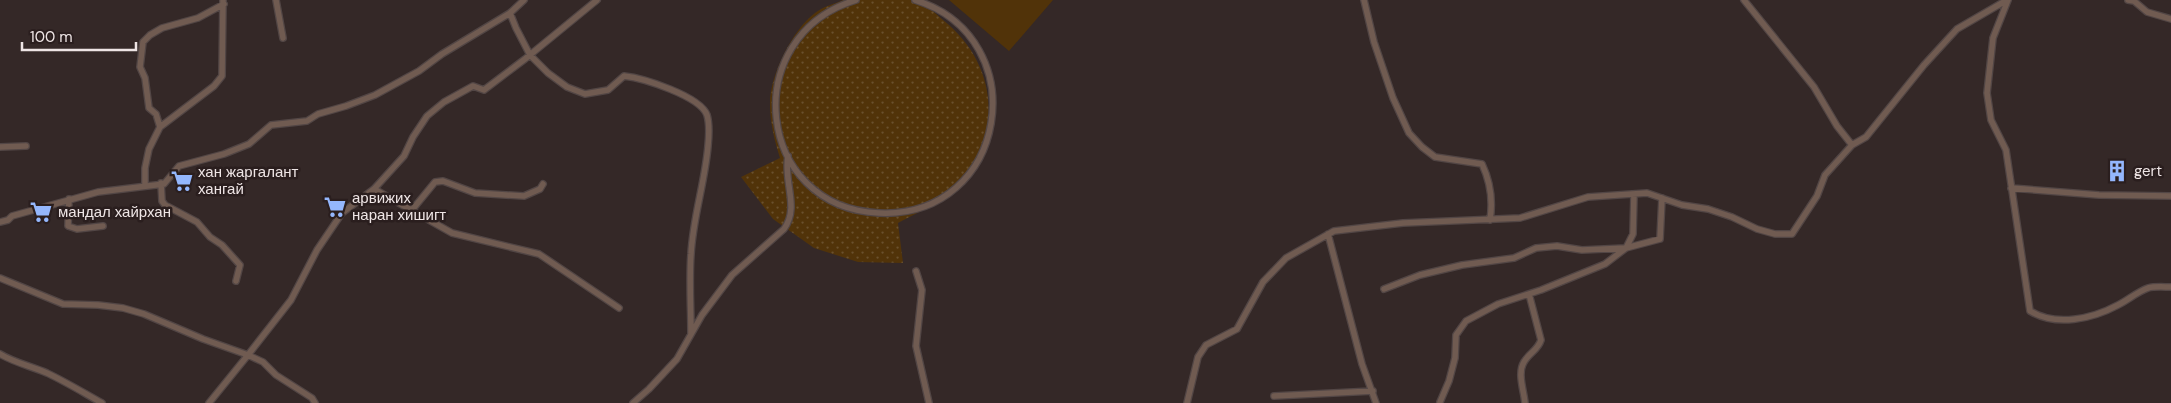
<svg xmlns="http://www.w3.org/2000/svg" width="2171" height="403" font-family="'DM Sans',sans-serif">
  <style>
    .green { fill: url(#green-dots) }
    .pitch { fill: #513309 }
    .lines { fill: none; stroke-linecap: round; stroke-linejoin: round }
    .street-casing { stroke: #524645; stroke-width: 8 }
    .street { stroke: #705b51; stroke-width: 5.5 }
    .labels { text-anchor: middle; stroke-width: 5; stroke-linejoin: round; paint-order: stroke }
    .poi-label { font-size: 15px; fill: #eee5e5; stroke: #2a1e1e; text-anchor: start }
  </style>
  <defs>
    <pattern id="green-dots" width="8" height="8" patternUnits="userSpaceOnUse" patternTransform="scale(1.25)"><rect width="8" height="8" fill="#513309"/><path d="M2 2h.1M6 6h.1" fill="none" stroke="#6a502d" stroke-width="1.8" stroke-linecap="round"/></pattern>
  </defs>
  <rect width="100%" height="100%" fill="#342827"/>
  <!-- green -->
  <path class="green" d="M843,0C861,0 879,0 896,0C902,0 910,0 915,0C925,3 936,14 943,20C992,59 1003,120 969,172C953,197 923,210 898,223L903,263L858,262L814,248L773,219L741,177L780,158C775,142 770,123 770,105C769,77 792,30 815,13C822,7 834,4 843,0Z"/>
  <!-- pitch -->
  <path class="pitch" d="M949,0H1053L1009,51Z"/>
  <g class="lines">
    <!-- street casing -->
    <g class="street-casing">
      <path id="street" d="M276,0L283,38
        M856,0C737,36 755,208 879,213C1008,219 1037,38 915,0
        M1364,0L1374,42L1393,98L1409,133L1422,147L1435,157L1482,164C1490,181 1493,201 1490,220
        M1744,0L1814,87L1837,126L1852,145
        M2008,0L1993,38L1987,93L1991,120L2006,150L2030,311C2056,327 2092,319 2118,305C2128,300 2137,292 2148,288C2155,286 2164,287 2171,287
        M2128,0L2134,1L2147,12L2171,19
        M510,13L524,0
        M160,127L156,114L149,108L145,78L140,67L143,42L150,35L162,28L198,18L224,4
        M0,147L26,146
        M161,183L162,201L165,205L197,222L210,237L222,245L240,265L236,281
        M145,186V168L149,149L160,127L214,86L222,76L223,0
        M2011,188L2099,195L2171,196
        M374,189L404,156L413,137L427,116L444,102L473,86L484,90L525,59L597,0
        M69,199L68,226L77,229L103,226
        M412,210L435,182L443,181L475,193L524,196L540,189L543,184
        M0,222L8,220L12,216L98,192L164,184L179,166L224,154L249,144L271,125L307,121L318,114L346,106L375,95L419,71L442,54L510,13L516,28L530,55L548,73L567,87L585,94L608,90L624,76C643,78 700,96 707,115C710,125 709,136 708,146C705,182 693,217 691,254C689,280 691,308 691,334
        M1328,234L1362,364L1376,403
        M916,271L922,290L916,346L929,403
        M0,278L63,304L98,305L123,308L144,314L203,339L248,355L291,300L317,250L342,213L374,189L452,233L539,254L619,308
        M1384,289L1420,275L1462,265L1514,258L1536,248L1557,246L1582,250L1626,248L1660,239L1662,198
        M0,354C15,363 31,366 47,373C66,382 84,393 102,403
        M1274,396L1373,391
        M1440,402L1449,381L1455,358L1456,335L1466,321L1498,304L1541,290L1605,264L1626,248L1633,234L1634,194
        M209,403L248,355L263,362L276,375L312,398L315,403
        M633,403L649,389L677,359L702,315L732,275L784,229C800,207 783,182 788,156
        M1187,403L1198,357L1206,345L1237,329L1263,282L1286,258L1334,231L1403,223L1520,218L1588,197L1647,193L1682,205L1708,209L1732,217L1757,229L1775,234H1792L1817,196L1825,175L1852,145L1866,137L1924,65L1957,29L2007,0
        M1525,403C1524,391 1517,373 1524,362C1529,353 1538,350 1541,340L1529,294"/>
    </g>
    <!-- street -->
    <use href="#street" class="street"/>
  </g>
  <!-- icons -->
  <defs>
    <g id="building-bare" transform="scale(1.725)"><path d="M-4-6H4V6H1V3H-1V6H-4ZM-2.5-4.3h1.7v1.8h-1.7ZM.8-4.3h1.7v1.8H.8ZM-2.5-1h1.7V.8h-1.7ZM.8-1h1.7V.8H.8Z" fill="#94b7fd" stroke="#2a1e1e" stroke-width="2.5" paint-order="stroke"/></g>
    <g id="supermarket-bare" transform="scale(1.725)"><path d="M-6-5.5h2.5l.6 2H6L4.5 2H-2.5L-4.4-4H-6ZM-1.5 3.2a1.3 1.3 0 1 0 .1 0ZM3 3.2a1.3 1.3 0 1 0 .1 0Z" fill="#94b7fd" stroke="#2a1e1e" stroke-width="2.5" paint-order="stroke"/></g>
  </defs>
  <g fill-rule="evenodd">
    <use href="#building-bare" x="2117" y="171"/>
    <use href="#supermarket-bare" x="182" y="181"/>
    <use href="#supermarket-bare" x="335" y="207"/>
    <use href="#supermarket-bare" x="41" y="212"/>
  </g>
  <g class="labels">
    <!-- poi labels -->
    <g class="poi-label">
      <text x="2134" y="176">gert</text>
      <text x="198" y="177">хан жаргалант<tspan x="198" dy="17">хангай</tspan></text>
      <text x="352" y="203">арвижих<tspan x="352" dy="17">наран хишигт</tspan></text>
      <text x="58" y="217">мандал хайрхан</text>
    </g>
  </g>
  <!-- scale -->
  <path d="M22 42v8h114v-8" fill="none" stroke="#eee5e5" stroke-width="2.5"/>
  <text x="30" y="42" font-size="15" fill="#eee5e5" stroke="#2a1e1e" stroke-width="4" paint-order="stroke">100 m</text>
</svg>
